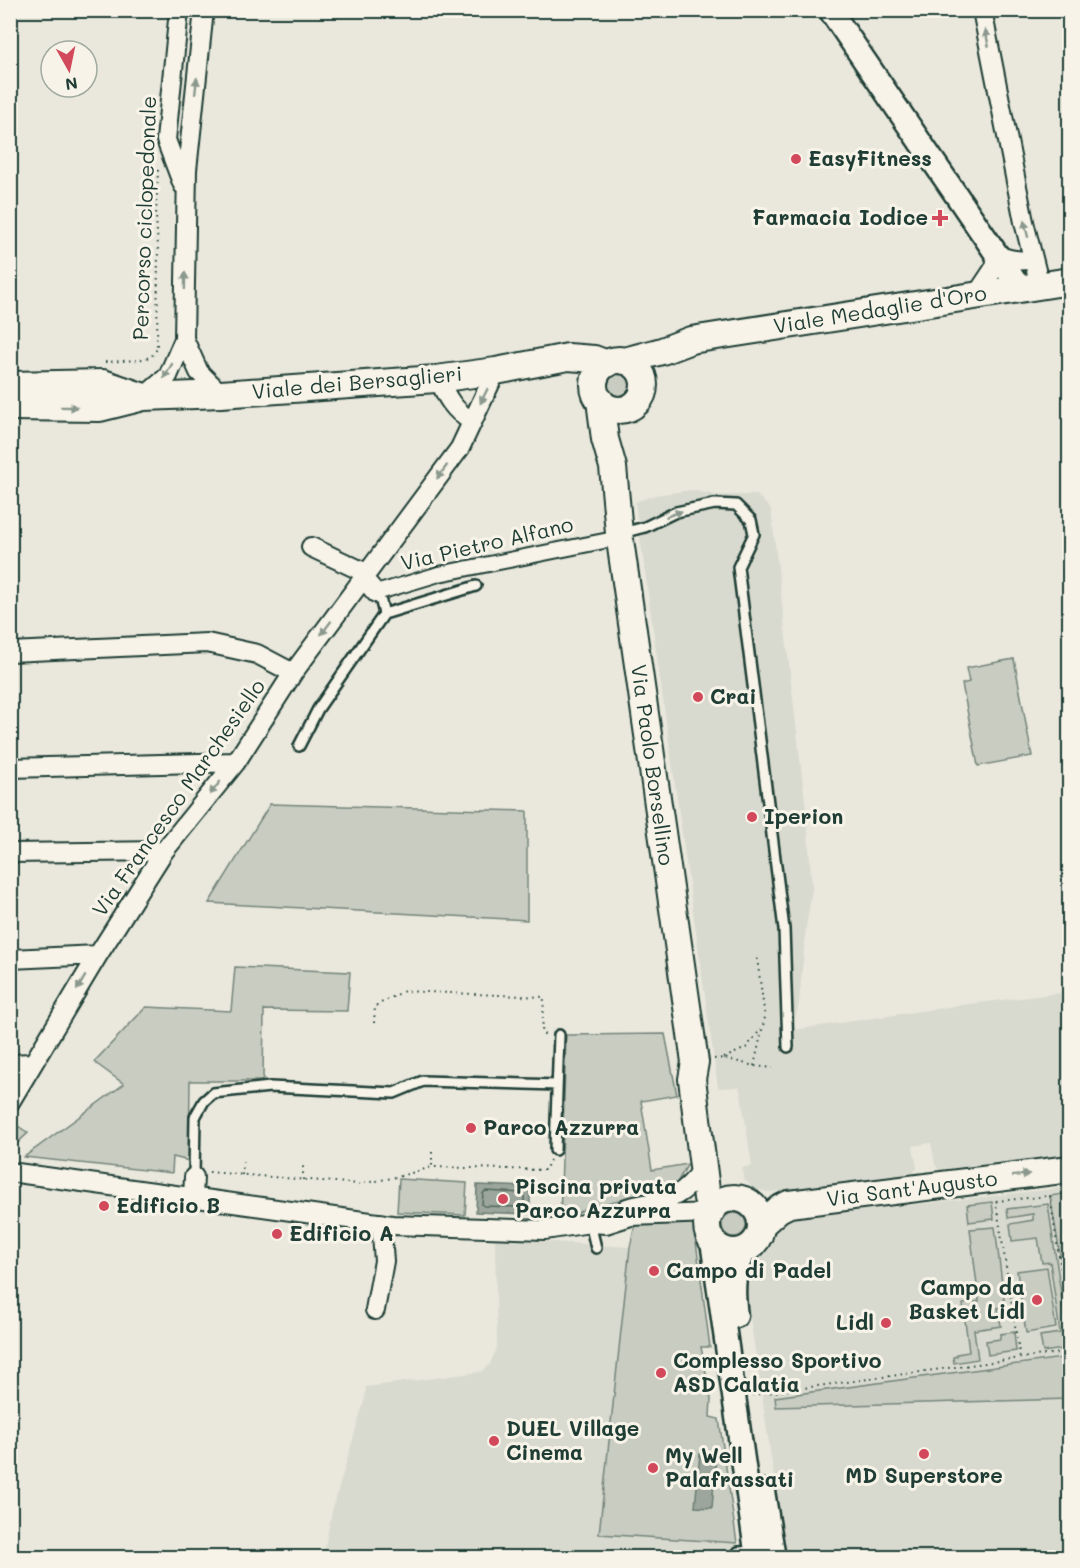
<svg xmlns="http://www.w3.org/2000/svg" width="1080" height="1568" font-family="Mali,sans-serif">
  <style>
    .built { fill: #d9dacf }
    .green { fill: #c8ccc1; stroke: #74847a; stroke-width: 1.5 }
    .water { fill: #9ca69c; stroke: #6a7c72; stroke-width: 1.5 }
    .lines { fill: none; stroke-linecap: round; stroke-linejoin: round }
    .shore { stroke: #51675e; stroke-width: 1.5 }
    .service-casing { stroke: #1f3d34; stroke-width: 14 }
    .pedestrian-casing { stroke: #1f3d34; stroke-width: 18 }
    .minor-casing { stroke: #1f3d34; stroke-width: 22 }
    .tertiary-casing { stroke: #1f3d34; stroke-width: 27 }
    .secondary-casing { stroke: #1f3d34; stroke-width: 30 }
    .path { stroke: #1f3d34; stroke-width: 2; stroke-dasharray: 1.5 4.5; stroke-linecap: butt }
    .service { stroke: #f7f3e8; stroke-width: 9 }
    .pedestrian { stroke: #f7f3e8; stroke-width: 14 }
    .minor { stroke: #f7f3e8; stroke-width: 18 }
    .tertiary { stroke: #f7f3e8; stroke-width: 22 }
    .secondary { stroke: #f7f3e8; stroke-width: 26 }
    .oneway { fill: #8b988e }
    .poi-dot { fill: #d1495b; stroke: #f7f3e8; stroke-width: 2 }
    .labels { text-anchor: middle; stroke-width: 6; stroke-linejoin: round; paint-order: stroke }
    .poi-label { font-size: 21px; font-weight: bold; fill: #1f3d34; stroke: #f7f3e8; text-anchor: start }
    .street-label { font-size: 21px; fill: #1f3d34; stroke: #f7f3e8 }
  </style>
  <rect width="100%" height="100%" fill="#eae8dd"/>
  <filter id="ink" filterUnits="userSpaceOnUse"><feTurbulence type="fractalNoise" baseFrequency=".0167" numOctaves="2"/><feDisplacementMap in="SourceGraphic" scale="12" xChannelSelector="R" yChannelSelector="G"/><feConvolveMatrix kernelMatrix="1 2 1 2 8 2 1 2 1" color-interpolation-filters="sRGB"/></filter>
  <g filter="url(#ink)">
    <!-- built -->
    <path class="built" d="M691,490L716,495H757L771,509L807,818L812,889L806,928L799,1003L793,1030L961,1005L1069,992V1158L944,1173L938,1169L935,1164L931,1143L913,1146L917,1168L908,1180L769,1192L755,1189L743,1179L742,1168L752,1166L741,1094L739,1087L718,1088L635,502L655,495Z
      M1069,1187V1557H786L743,1271L751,1257L765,1246L773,1226L782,1218L929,1203Z
      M495,1238L630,1247L599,1534L737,1543L740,1557L323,1558L332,1511L365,1398L366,1387L480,1372L490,1364L497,1347Z"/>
    <!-- green -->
    <path class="green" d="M608 385a12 12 0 1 1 24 0a12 12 0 1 1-24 0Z
      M1014,659L1032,756L978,766L962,684L969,682L966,668Z
      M270,804L527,811V920L209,903Z
      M235,967L350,972L347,1011L264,1010L263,1079L261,1081H190L189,1161L173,1157L172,1173L24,1157L124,1084L94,1062L146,1007L231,1011Z
      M665,1034L677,1095L641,1101L652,1170L688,1164L675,1186L587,1208L560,1222L566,1035Z
      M11,1121L28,1133L11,1149L10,1122Z
      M399,1179L467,1183L465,1215L397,1212Z
      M1069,1193H1070L1069,1307L1050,1196Z
      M992,1202L994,1219L969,1222L967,1205Z
      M1048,1204L1068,1342L1063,1349L1043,1352L1040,1336L1060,1333L1050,1262L1042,1263L1038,1238L1012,1241L1010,1224L1033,1220V1214L1008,1218L1007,1209Z
      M722 1225a12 12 0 1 1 24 0a12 12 0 1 1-24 0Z
      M693,1219L710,1347H701L711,1399L710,1417L719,1419L737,1543L599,1534L630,1247L636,1220Z
      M995,1227L1005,1307L998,1308L1001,1326L974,1330L978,1359L954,1363L953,1357L957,1356V1354L969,1352L963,1304L979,1301L970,1229Z
      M1047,1267L1056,1328L1026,1333L1017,1271Z
      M1014,1332L1016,1351L988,1355L986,1341L1000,1339V1334Z
      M1069,1357V1399L776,1407L775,1397Z"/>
    <!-- water -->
    <path class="water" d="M477,1185L530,1187V1214L476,1212Z
      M700,1454L716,1456L712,1508L695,1507Z"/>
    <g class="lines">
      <!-- shore -->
      <path class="shore" d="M485,1191L522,1193L524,1195V1205L521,1207L484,1206L482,1204L483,1194Z"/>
      <!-- service casing -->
      <g class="service-casing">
        <path id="service" d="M622,533L645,527L676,512L715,504L736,505L751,520L754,534L738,567L784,929L788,1047
          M384,614L476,586
          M299,746L318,709L384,614L381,602L376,593
          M555,1150L559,1035
          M194,1177L195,1117L204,1101L213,1093L270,1087L394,1093L423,1081L557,1085
          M590,1223L596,1248
          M738,1552L756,1551"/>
      </g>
      <!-- pedestrian casing -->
      <g class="pedestrian-casing">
        <path id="pedestrian" d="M376,593L439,574L609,540"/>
      </g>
      <!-- minor casing -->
      <g class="minor-casing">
        <path id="minor" d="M179,10L166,140L183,185
          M982,10L1024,222L1040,286
          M977,294L995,267L997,255C1010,260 1020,262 1033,259
          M184,339L199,372L221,394
          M439,378C446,398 454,410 471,421
          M144,397L168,376L184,339L187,170L204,10
          M311,547L366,573
          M363,578L376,593
          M10,652L207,643L257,654L293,673
          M10,768L236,762
          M10,853L164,851
          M10,959L98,955
          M10,1064L32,1063
          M10,1102L98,955L164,851L236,762L293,673L460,448L496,371
          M10,1172L392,1225L545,1230L590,1223L606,1224L631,1216L710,1213
          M193,1197L194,1177
          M627,1208C665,1198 676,1205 703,1169
          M375,1310L384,1261L381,1223"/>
      </g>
      <!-- tertiary casing -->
      <g class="tertiary-casing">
        <path id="tertiary" d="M830,10L1019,287
          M712,1241L757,1558
          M736,1316C733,1293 732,1268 746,1249
          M763,1491L774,1558"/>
      </g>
      <!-- secondary casing -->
      <g class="secondary-casing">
        <path id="secondary" d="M594 385a25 25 0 1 1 50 0a25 25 0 1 1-50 0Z
          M624,361L662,351L691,340L1070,281
          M10,385L103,383L144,397
          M600,400L605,439L613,467L619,533L695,1062L692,1079L707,1198L711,1212
          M10,407L100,408L144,397L221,394L436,379L496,371L568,357L594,359L607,364
          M707 1225a27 27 0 1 1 54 0a27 27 0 1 1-54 0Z
          M761,1225L779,1209L789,1204L1070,1169"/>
      </g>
      <!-- path -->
      <path class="path" d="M105,362L138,360L151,357L157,349L158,247L156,216L158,169
        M374,1023L375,1006L404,991L544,997L542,1034H547
        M724,1058L746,1048L761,1029
        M714,1059L724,1058L754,1066L773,1068
        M754,1066L765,1017L757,958
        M432,1152V1167L545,1170L550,1160
        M209,1172L360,1184L397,1177L432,1167
        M242,1175L243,1160
        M303,1180V1163
        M996,1201L1050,1196L1070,1330
        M996,1201L1020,1358
        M752,1395L1065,1352L1070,1345"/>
      <!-- service -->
      <use href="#service" class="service"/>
      <!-- pedestrian -->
      <use href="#pedestrian" class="pedestrian"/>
      <!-- minor -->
      <use href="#minor" class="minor"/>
      <!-- tertiary -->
      <use href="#tertiary" class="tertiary"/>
      <!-- secondary -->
      <use href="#secondary" class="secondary"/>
    </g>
    <!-- one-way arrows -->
    <defs><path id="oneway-solid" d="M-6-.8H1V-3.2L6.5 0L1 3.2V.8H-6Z" transform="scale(1.5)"/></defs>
    <g class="oneway">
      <use href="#oneway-solid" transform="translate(987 38) rotate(-101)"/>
      <use href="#oneway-solid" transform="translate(196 86) rotate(-84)"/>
      <use href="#oneway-solid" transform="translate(1026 229) rotate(-104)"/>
      <use href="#oneway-solid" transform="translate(185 281) rotate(-89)"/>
      <use href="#oneway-solid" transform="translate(168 371) rotate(120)"/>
      <use href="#oneway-solid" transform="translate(484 396) rotate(116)"/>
      <use href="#oneway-solid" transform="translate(69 407) rotate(1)"/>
      <use href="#oneway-solid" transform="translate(442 472) rotate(127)"/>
      <use href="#oneway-solid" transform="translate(674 514) rotate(-20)"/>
      <use href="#oneway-solid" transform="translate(326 628) rotate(127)"/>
      <use href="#oneway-solid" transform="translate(215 788) rotate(129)"/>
      <use href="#oneway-solid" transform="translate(81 983) rotate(121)"/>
      <use href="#oneway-solid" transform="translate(1021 1175) rotate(-7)"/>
    </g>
  </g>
  <!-- markers -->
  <g class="poi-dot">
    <circle cx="796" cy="159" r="6"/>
    <path d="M937 209h6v6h6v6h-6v6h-6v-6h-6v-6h6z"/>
    <circle cx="698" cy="697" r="6"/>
    <circle cx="752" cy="817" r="6"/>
    <circle cx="471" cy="1128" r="6"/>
    <circle cx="503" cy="1199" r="6"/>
    <circle cx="104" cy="1206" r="6"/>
    <circle cx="277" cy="1234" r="6"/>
    <circle cx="654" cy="1271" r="6"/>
    <circle cx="1037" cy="1300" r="6"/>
    <circle cx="886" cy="1323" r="6"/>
    <circle cx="661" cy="1373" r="6"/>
    <circle cx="494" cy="1441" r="6"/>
    <circle cx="924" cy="1454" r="6"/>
    <circle cx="653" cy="1468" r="6"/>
  </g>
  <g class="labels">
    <!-- poi labels -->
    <g class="poi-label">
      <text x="808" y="166">EasyFitness</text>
      <text x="928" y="225" text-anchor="end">Farmacia Iodice</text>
      <text x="710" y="704">Crai</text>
      <text x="764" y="824">Iperion</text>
      <text x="483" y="1135">Parco Azzurra</text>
      <text x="515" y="1194">Piscina privata<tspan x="515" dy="24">Parco Azzurra</tspan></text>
      <text x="116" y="1213">Edificio B</text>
      <text x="289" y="1241">Edificio A</text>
      <text x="666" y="1278">Campo di Padel</text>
      <text x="1025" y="1295" text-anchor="end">Campo da<tspan x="1025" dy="24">Basket Lidl</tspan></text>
      <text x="874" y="1330" text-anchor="end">Lidl</text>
      <text x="673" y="1368">Complesso Sportivo<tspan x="673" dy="24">ASD Calatia</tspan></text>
      <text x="506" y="1436">DUEL Village<tspan x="506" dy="24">Cinema</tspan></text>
      <text x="665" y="1463">My Well<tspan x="665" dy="24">Palafrassati</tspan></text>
      <text x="924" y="1483" text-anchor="middle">MD Superstore</text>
    </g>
    <!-- street labels -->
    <g class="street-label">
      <text transform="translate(145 218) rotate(-88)" y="7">Percorso ciclopedonale</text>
      <text transform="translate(880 310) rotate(-9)" y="7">Viale Medaglie d'Oro</text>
      <text transform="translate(357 383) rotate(-5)" y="7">Viale dei Bersaglieri</text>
      <text transform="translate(487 544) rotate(-13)" y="7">Via Pietro Alfano</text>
      <text transform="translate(652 765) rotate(82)" y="7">Via Paolo Borsellino</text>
      <text transform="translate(179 798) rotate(-55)" y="7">Via Francesco Marchesiello</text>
      <text transform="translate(912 1189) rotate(-7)" y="7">Via Sant'Augusto</text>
    </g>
  </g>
  <!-- margin -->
  <rect width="1080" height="1568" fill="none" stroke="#f7f3e8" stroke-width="36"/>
  <rect x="18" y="18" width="1044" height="1532" fill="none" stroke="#1f3d34" stroke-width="2" filter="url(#ink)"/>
  <!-- north arrow -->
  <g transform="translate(69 69) rotate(171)"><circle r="28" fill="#f7f3e8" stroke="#a1aaa0" stroke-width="1.5"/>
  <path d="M0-4.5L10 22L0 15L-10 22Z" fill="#d1495b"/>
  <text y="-9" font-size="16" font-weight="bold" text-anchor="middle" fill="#1f3d34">N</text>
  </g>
</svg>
